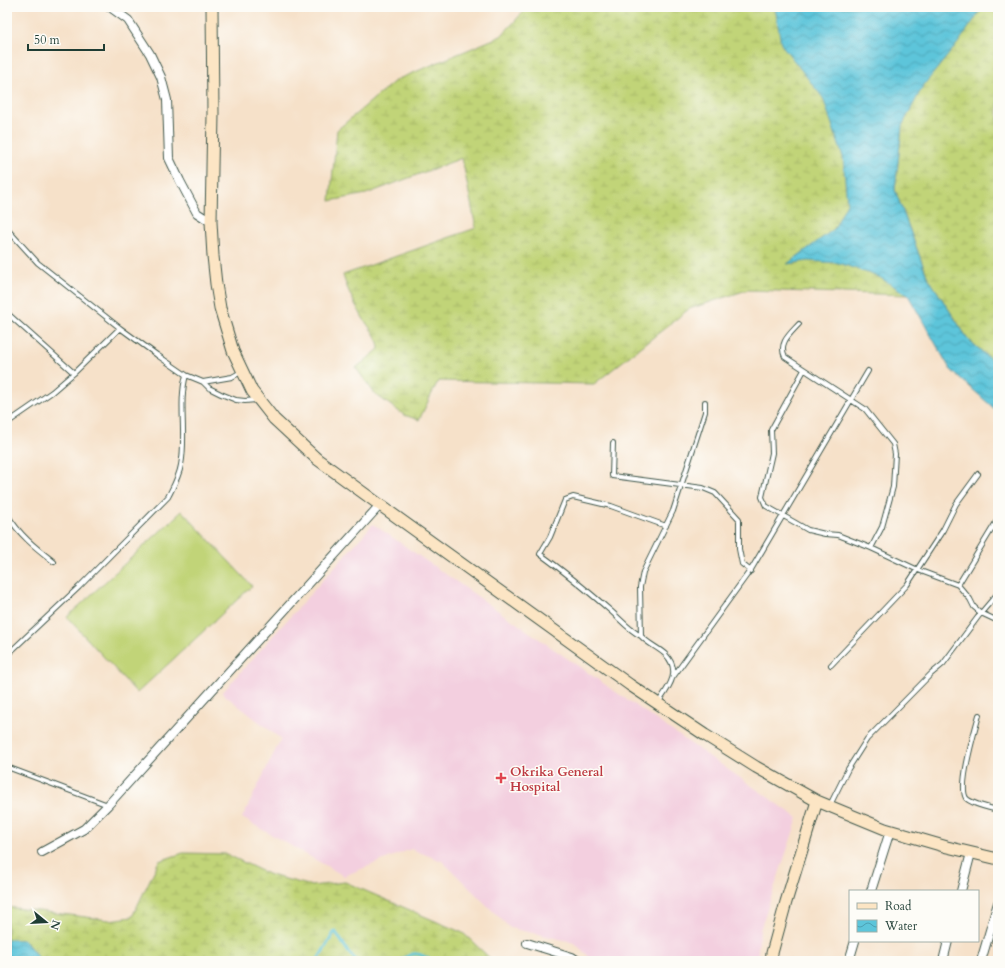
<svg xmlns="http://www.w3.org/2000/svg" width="1005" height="968" font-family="Cardo,serif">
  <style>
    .built { fill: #f3cfdf }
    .wetland { fill: url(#wetland-marsh); stroke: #708856 }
    .pitch { fill: #c1d478; stroke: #708856 }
    .water { fill: url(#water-waves); stroke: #3e8187 }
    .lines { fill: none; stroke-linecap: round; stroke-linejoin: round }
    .stream { stroke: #5dc5da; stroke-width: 3 }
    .lane-casing { stroke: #3f564a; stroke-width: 6 }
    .street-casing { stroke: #3f564a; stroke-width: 10 }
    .secondary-casing { stroke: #3f564a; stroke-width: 13 }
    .lane { stroke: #fff; stroke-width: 4 }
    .street { stroke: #fff; stroke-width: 8 }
    .secondary { stroke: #fce5c4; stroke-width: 11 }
    .health-dot { fill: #e0444e; stroke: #fdfcf7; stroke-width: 1.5 }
    .labels { text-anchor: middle; stroke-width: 3; stroke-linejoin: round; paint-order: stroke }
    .health-label { font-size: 13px; font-weight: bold; fill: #be3a42; stroke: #fdfcf7; text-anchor: start }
  </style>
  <defs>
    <pattern id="wetland-marsh" width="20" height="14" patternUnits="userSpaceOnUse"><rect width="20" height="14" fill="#c1d478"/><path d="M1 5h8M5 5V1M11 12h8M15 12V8" fill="none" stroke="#a5b768"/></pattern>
    <pattern id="water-waves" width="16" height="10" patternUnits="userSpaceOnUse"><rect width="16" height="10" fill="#5dc5da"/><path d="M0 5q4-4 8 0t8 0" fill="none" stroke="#4ca1b2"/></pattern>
  </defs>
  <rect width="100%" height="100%" fill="#fdfcf7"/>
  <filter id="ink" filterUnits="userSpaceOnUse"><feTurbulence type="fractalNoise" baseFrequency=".025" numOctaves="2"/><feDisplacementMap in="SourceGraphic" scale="8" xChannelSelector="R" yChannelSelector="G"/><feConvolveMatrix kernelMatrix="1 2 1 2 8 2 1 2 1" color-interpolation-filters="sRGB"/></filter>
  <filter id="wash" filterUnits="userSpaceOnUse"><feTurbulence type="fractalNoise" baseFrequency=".012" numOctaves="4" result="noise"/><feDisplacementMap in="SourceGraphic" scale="16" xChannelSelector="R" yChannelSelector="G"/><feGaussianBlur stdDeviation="0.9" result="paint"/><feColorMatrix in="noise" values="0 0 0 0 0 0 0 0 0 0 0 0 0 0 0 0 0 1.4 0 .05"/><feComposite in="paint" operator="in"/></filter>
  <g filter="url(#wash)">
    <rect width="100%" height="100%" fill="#f6e1c9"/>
    <!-- built -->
    <path class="built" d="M373,524L798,818L760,930L757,961H594L573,942L510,928L442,861L411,849L344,876L242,818L281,739L222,693Z"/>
    <!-- wetland -->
    <path class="wetland" d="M528,7H869L908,295L747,290L689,309L594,384L438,381L419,420L404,415L375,394L356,368L379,349C379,337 369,328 363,318C355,304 347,290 343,275L476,228L462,158L366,194L330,201L337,130L396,80L501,36Z
      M896,7H998V366L968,339L927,276L895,190L902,126Z
      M183,853L226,854L270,875L312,886L345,882L463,933L493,961H41L24,940L7,939V907L109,920L132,917L159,861Z"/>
    <!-- pitch -->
    <path class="pitch" d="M182,511L252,586L137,693L67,617Z"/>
    <!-- water -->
    <path class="water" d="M775,7H983L958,43L923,86L902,126L895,190L927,276L968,339L998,366V412L950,369L908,295L879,277L839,263L808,261L787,264L834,229L847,203L843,157L823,98L781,44Z
      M7,939L24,940L41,961H7Z"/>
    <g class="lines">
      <!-- stream -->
      <path class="stream" d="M317,961L335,931L349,953L357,961
        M401,961C412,951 420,952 431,961"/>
    </g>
  </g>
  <g filter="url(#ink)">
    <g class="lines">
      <!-- lane casing -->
      <g class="lane-casing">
        <path id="lane" d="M7,229L38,263L120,328L157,355L186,375L203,382L209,388L221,394L236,400L245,401L256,400
          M7,313L74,373
          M799,324C790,334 778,343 785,357L865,409L893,444L895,454L893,487L882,527L871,548
          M804,370L771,430L772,453L762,497L766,506L808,530L825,534L838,535L871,548L918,570L958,585L970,599L974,607L981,613L998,621
          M203,382L232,377L241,372
          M7,423L52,392L74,373L120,328
          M613,443L612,476L703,488L715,493L739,519V549L742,564L751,571
          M7,514C19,535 36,548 54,562
          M958,585L998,519
          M641,636C629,630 622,621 612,612C589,592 565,572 540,554L550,537L565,500L573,497L611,506L666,526
          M7,655L79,587L168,497C173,487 179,477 181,465C187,436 178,404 186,375
          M831,665L907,585L943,530L956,504L978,474
          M673,677L752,568L868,371
          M658,703C668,688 682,672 666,655C659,648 648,644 641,636L640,587L643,572L673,511L705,412V402
          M979,715C975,730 958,786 966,798C971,804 990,808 998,810
          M7,767L108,805
          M830,805L848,769L867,739L931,674L943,664L981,613L998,593"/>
      </g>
      <!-- street casing -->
      <g class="street-casing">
        <path id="street" d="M110,7L128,20L150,54L161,77L167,100L169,158L180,181L197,213L211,222
          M42,852L84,829L108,805L380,505
          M871,891L890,831
          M961,891L971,853
          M527,943L572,957L578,961
          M849,961L855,941
          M943,961L948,941
          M981,961L998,903"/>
      </g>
      <!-- secondary casing -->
      <g class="secondary-casing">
        <path id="secondary" d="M212,7L213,114L211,222L213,256L216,284L220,308L233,351L252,391L274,419L317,459L380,505L630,685L705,735L756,767L817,801L885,829L947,847L998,859
          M771,961L772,953L786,902L817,801"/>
      </g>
      <!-- lane -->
      <use href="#lane" class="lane"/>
      <!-- street -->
      <use href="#street" class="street"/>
      <!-- secondary -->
      <use href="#secondary" class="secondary"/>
    </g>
  </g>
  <!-- markers -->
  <path class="health-dot" d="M499 772h4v4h4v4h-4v4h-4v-4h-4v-4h4z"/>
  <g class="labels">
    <!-- health labels -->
    <g class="health-label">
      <text x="510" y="776">Okrika General<tspan x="510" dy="15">Hospital</tspan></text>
    </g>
  </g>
  <!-- margin -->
  <rect width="1005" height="968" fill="none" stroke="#fdfcf7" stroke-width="24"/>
  <!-- legend -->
  <rect x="849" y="890" width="130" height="52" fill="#fdfcf7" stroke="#a4b0a9"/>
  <rect x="857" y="903" width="20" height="6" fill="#fce5c4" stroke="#a4b0a9"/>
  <text x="885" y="910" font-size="12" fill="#1f3d34">Road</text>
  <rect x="857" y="920" width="20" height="12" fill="url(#water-waves)" stroke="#a4b0a9"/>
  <text x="885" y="930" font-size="12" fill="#1f3d34">Water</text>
  <!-- north arrow -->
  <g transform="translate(46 922) rotate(108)" stroke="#fdfcf7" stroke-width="3" paint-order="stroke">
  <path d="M0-3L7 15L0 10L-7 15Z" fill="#1f3d34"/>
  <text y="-6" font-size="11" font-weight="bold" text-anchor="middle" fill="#1f3d34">N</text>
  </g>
  <!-- scale -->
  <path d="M28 44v6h76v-6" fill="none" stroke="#1f3d34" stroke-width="2"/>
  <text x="34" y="44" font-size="12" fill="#1f3d34" stroke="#fdfcf7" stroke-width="3" paint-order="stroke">50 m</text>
</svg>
